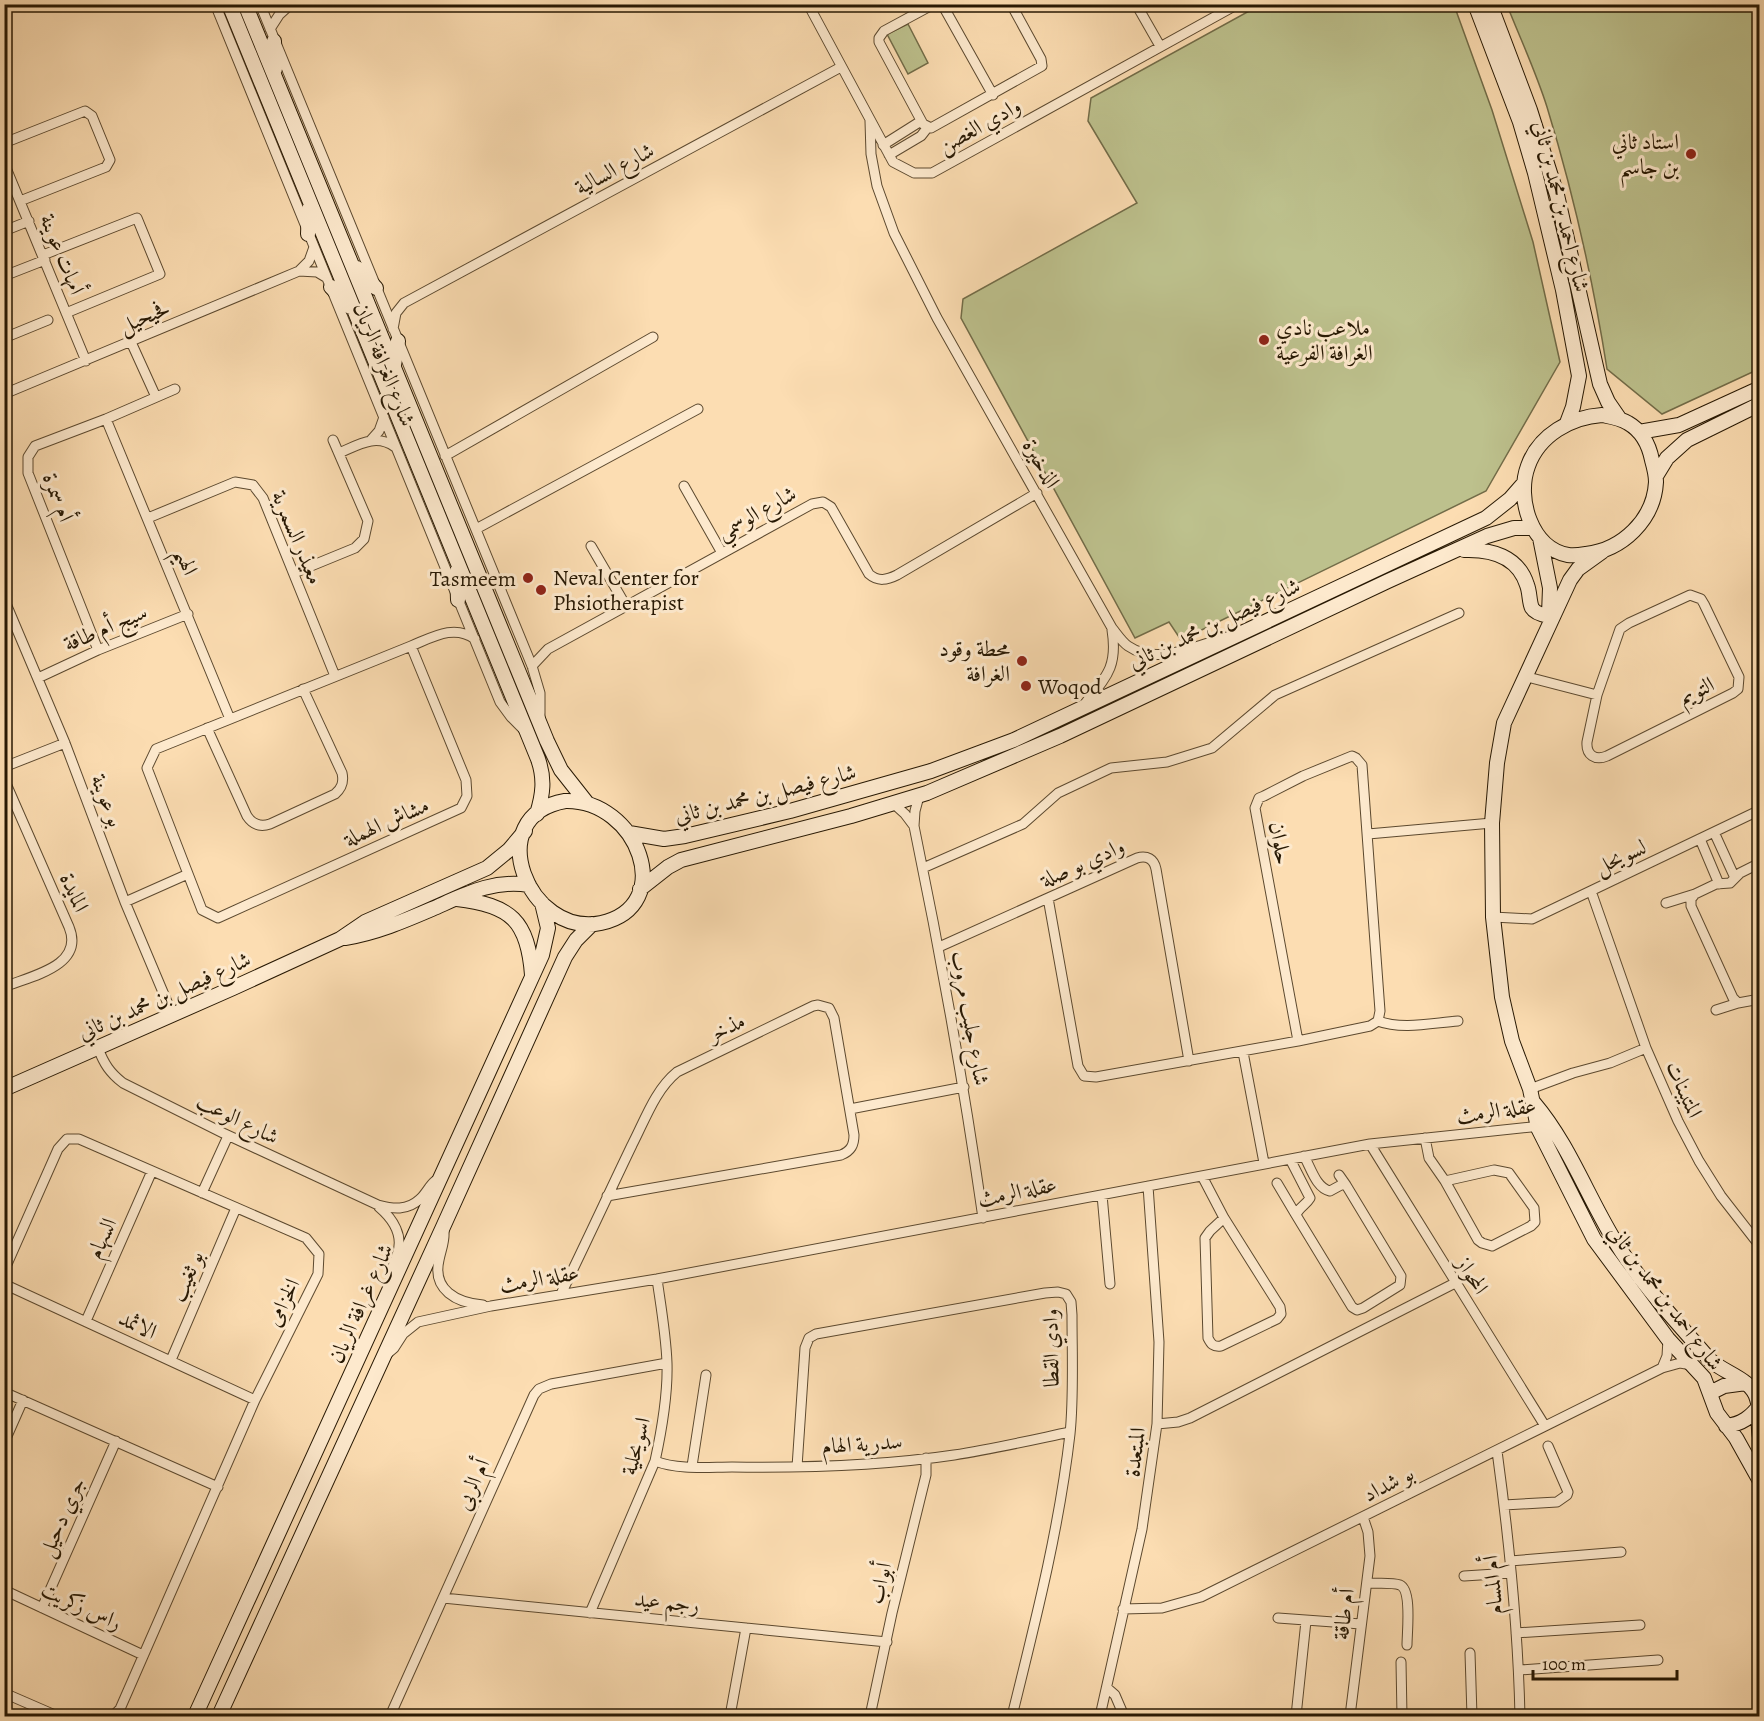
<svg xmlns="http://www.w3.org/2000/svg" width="1764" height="1721" font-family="Alegreya,Amiri,serif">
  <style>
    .green { fill: #bdc18d; stroke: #726c48; stroke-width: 1.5 }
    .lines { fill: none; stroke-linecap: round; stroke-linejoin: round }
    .street-casing { stroke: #5c492f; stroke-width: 11 }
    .secondary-casing { stroke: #271803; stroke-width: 16 }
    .street { stroke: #fde9cd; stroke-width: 9 }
    .secondary { stroke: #fde9cd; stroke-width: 14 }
    .poi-dot { fill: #8f2418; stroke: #fde9cd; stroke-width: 2 }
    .labels { text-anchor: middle; stroke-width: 6; stroke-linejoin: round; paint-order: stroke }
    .street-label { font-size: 22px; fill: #271803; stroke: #fde9cd }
    .poi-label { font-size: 22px; fill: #271803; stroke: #fde9cd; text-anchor: end }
  </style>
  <rect width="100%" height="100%" fill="#fcddb2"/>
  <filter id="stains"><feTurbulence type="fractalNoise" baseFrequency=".00333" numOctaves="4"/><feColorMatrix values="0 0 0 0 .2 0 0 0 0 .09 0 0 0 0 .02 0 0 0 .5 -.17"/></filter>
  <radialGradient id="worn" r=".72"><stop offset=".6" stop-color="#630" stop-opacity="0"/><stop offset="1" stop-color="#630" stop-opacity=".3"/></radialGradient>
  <!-- green -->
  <path class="green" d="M1260,5H1454L1492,110L1533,242L1560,362L1486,491L1181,640L1169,622L1135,638L961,318L963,299L1137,203L1088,121L1091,98Z
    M1507,5H1759V369L1662,414L1607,369C1593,280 1573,192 1547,107C1536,72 1520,38 1507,5Z
    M908,24L928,63L908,74L887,34Z"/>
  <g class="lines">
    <!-- street casing -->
    <g class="street-casing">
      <path id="street" d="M215,4L500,702L511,717L523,729
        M260,4L532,666L540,693V721
        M268,4H289
        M808,4L893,162L914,173H932L1238,4
        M934,4L884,31L879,38V42L923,124L931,128L1042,66L1041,59L1011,4
        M942,4L993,95
        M1136,4L1160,46
        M270,29L279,15L291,4
        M870,121L871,154L877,186L894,233L937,318L1112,628C1117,634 1122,642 1128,646C1153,663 1182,651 1208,643
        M4,143L85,111L92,116L110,160L106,167L20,201
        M883,145L921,121
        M889,155L921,136L928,127
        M4,163L86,361
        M4,231L29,221
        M43,255L137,218L160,274L66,313
        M299,271L317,272L327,278
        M4,276L45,260
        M393,329L396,313L404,303L841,67
        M4,338L48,320
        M131,342L156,397
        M4,394L299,271L309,261L314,247
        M106,419L230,719
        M371,440L379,431L384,417
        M339,453C358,445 376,433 395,447
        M445,456L653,337
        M684,486L722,553
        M148,518L235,482L253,485L263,498L335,676
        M476,529L698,409
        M591,546L626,606
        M294,573L355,548L364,539L368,521L333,440
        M1690,595L1701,599L1704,604L1739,677L1738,689L1733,693L1607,756C1595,761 1586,755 1587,742L1597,695L1620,629L1629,623Z
        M4,599L65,743L125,902L173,1016
        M411,646L466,780L467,796L461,808L218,918L202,910L147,768L156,749L411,646C433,637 454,624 475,639
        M98,650L28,473V457L35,446L106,419L175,389
        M532,666L548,649L812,504L823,502L831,507L869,574C878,582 887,580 897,575L1037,493
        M1524,676L1597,695
        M38,678L98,650L188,614
        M1083,706C1106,677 1118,668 1112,630
        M207,728L247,816C253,825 261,827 270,824L335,794C342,788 344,782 342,773L303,689
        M1352,756L1356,758L1362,765L1380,1011L1378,1021L1370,1026L1298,1041L1255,808L1259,798L1264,796L1303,776Z
        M4,767L65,743
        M4,779L69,927C85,966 31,976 4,987
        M919,796L915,811L914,826C941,956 964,1086 983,1218
        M894,804L905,814L914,826
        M1714,832L1735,878
        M1368,834L1492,823
        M1700,839L1719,884
        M1760,863L1740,873L1730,883L1716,884L1695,894L1691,899V906L1733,998L1738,1003L1760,999
        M923,868L1023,824L1058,793L1111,768L1167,762L1212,748L1275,695L1459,613
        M1591,891L1646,1048
        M1048,898L1078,1066L1084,1076L1096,1077L1298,1041
        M125,902L188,874
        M1666,903L1695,894
        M1493,917L1532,919L1760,810
        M939,947L1137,858C1147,855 1154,859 1156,869L1189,1061
        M1716,1010L1738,1003
        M1378,1021C1402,1030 1432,1023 1458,1021
        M98,1048C104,1064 110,1073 123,1083L223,1133L378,1205C393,1209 407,1211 420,1199C426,1194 429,1186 435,1181
        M1243,1052L1264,1163
        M1530,1089L1573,1073L1610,1063L1646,1048L1678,1121L1699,1161L1721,1196L1760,1246
        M850,1109L964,1087
        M1425,1138L1429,1158L1445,1181
        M1370,1144L1545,1426
        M1290,1159L1310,1198C1306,1205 1299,1207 1296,1215L1352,1307L1357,1310L1363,1308L1400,1285L1401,1276L1346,1185H1341L1330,1191C1316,1188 1311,1168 1304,1156
        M1494,1170L1509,1173L1534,1208L1535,1222L1531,1226L1492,1246L1482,1243L1478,1240L1445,1181Z
        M1339,1175L1346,1185
        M1202,1176L1224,1218L1280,1307L1281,1314L1277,1319L1221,1346C1213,1347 1211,1344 1208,1338L1205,1238L1210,1231L1224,1218
        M1277,1183L1296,1215
        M202,1193L228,1136
        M1102,1195L1110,1284
        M379,1207C393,1219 404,1236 397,1255C394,1263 391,1269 392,1279
        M444,1231C445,1241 441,1250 439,1260C432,1290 457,1303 483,1305
        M4,1271L58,1149L67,1139H79L306,1238L319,1254L318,1274L255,1400L120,1709L113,1716
        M4,1284L255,1400
        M561,1294C585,1245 608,1195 632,1145C645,1120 655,1090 677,1072L813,1006L818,1005L829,1008L834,1018L854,1135C854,1145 851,1151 841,1155L607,1196
        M86,1321L152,1171
        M387,1354L394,1348L403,1334L418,1322L491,1306L657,1279L1370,1144L1541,1126
        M171,1360L236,1208
        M1662,1368L1667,1356L1668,1339
        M4,1392L218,1487
        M1157,1424L1178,1422L1190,1418L1455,1283
        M4,1443L23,1400
        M1497,1451C1509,1539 1518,1628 1520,1716
        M655,1461C678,1470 708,1467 732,1467C806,1468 881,1466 954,1455C993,1449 1032,1440 1070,1432
        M692,1466L706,1375
        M797,1467L805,1348L809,1338L816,1334L1045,1293L1058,1292L1066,1294L1071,1302L1072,1315C1072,1354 1074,1395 1070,1434C1059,1530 1035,1623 1012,1716
        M1504,1505L1557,1502L1567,1495L1568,1492L1548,1446
        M1510,1561L1621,1552
        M1464,1576L1511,1573
        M1367,1583C1376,1584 1391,1582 1400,1585C1412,1590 1407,1632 1407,1645
        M4,1590L143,1655
        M443,1598L887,1642
        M42,1608L116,1441
        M1123,1609L1162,1608L1201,1597L1662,1368L1680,1363L1692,1365
        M590,1613L655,1461C662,1429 668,1396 667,1363C666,1335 661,1307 657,1279
        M1278,1618L1361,1624
        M1516,1633L1640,1625
        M1470,1653L1472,1716
        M1401,1662L1402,1716
        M1519,1670L1658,1660
        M1107,1688L1115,1695L1124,1716
        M4,1693L57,1716
        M390,1716L534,1395L539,1389L551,1384L667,1363
        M730,1716L746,1628
        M870,1716L892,1613L926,1475V1458
        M1100,1716L1142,1529L1157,1424L1159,1342L1148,1186
        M1296,1716L1306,1621
        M1350,1716L1370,1556L1368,1532L1363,1517"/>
    </g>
    <!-- secondary casing -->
    <g class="secondary-casing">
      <path id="secondary" d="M229,4L538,759C545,779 543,794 537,814
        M245,4L547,741L561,770L587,803
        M1475,4L1520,122L1535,173L1563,290L1579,376L1573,407L1567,423
        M1490,4L1530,110L1557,195L1600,384L1608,402L1619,418
        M274,41L275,69
        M308,234L309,209
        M357,268L376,288
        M331,287L350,307
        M394,365L398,341
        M1602,415C1612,417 1620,418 1628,423C1642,431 1649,445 1652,460C1654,467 1656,475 1656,482C1654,520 1622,550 1586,554C1580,555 1574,556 1568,555C1531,548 1516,498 1528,466C1539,435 1571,417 1602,415Z
        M1639,432L1679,425L1760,388
        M1656,476L1667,458L1687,440L1760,404
        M1540,538L1550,588L1549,614
        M1464,550C1491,549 1518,556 1527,585C1530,592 1529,602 1532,608C1535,613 1543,615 1549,616
        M1603,551L1578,569L1570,580L1504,723L1497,763L1492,823L1493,917L1502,997L1512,1041L1530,1089L1538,1128L1594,1239L1668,1339L1704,1378L1717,1413L1736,1438L1760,1481
        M457,571L458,600
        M565,801C638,799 678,906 601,923C528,938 480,816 565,801Z
        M629,833L664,839L685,836L790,811L931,771L1014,740L1486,518L1510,499L1524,483
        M640,889L668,867L681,860L851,816L927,793L1060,736L1388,581L1487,536L1514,528H1533
        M457,899C511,905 528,921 532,975
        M345,938C376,933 404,921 432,909C464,895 493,879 529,885
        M4,1089L233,988L340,939L365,922L487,868L509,850L525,831
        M1534,1103C1568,1143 1586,1193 1613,1238C1640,1283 1676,1321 1710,1360C1724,1373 1752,1379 1757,1399C1761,1411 1757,1425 1760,1437
        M1710,1393L1724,1386L1746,1383
        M1726,1426C1742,1424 1751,1417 1760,1405
        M195,1716L542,955L548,928L542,903
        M219,1716L443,1227L565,957L576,940L592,924"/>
    </g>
    <!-- street -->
    <use href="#street" class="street"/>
    <!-- secondary -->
    <use href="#secondary" class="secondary"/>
  </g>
  <!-- markers -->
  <g class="poi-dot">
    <circle cx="1691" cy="154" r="6"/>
    <circle cx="1264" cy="340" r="6"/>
    <circle cx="528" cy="578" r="6"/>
    <circle cx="541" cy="590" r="6"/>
    <circle cx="1022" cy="661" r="6"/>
    <circle cx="1026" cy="686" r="6"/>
  </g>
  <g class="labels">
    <!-- street labels -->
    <g class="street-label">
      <text transform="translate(979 125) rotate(-29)" y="8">وادي الغصن</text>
      <text transform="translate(614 168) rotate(-28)" y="8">شارع السالية</text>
      <text transform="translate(1562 206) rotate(76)" y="8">شارع احمد بن محمد بن ثاني</text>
      <text transform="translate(63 254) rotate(68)" y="8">أمهات عوينة</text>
      <text transform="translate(144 316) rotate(-23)" y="8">فحيحيل</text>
      <text transform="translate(385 364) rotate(68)" y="8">شارع الغرافة الريان</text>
      <text transform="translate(1042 463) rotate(60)" y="8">الذخيرة</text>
      <text transform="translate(59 497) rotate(69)" y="8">أم سمرة</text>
      <text transform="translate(756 512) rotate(-29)" y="8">شارع الوسمي</text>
      <text transform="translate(298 537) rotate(67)" y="8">معيذر السمرية</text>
      <text transform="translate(187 561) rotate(67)" y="8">الهيم</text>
      <text transform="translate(1214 623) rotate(-25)" y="8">شارع فيصل بن محمد بن ثاني</text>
      <text transform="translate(105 627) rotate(-23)" y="8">سيج أم طاقة</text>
      <text transform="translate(1696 690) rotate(-26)" y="8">التويم</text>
      <text transform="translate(765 793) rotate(-14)" y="8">شارع فيصل بن محمد بن ثاني</text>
      <text transform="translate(108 800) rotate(69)" y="8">بو عوينة</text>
      <text transform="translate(386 821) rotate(-24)" y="8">مشاش الهملة</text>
      <text transform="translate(1281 843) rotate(80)" y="8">حلوان</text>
      <text transform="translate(1620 856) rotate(-25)" y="8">لسويحل</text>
      <text transform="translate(1082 862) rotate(-24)" y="8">وادي بو صلة</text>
      <text transform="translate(75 892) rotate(66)" y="8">المايدة</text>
      <text transform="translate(164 995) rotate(-24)" y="8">شارع فيصل بن محمد بن ثاني</text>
      <text transform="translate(971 1018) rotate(80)" y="8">شارع جليب مروب</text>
      <text transform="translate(726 1027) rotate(-26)" y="8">مذخر</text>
      <text transform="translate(1685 1089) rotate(66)" y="8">المتيبنات</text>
      <text transform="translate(1496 1110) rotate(-8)" y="8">عقلة الرمث</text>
      <text transform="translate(238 1118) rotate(26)" y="8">شارع الوعب</text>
      <text transform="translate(1017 1191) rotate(-11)" y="8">عقلة الرمث</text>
      <text transform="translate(101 1238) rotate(-66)" y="8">السهام</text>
      <text transform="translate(1473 1275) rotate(58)" y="8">المحواز</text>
      <text transform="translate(186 1276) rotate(-67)" y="8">بو ثغيب</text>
      <text transform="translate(539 1278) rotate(-9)" y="8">عقلة الرمث</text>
      <text transform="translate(1666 1297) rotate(53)" y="8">شارع احمد بن محمد بن ثاني</text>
      <text transform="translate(282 1302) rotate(-64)" y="8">الخزامى</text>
      <text transform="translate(360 1303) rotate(-66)" y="8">شارع غرافة الريان</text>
      <text transform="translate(138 1324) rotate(25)" y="8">الاثمد</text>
      <text transform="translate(1050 1348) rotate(-91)" y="8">وادي القطا</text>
      <text transform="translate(862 1443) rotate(-4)" y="8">سدرية الهام</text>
      <text transform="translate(635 1446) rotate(-75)" y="8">اسويحلية</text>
      <text transform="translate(1134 1452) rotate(-83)" y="8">المبتعدة</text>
      <text transform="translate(1388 1483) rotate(-27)" y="8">بو شداد</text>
      <text transform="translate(472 1484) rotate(-66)" y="8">أم الربى</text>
      <text transform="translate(61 1517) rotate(-66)" y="8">جري دحيل</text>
      <text transform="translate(879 1583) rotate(-77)" y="8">أبواب</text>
      <text transform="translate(1492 1585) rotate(-95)" y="8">أم المسام</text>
      <text transform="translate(667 1601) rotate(6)" y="8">رجم عيد</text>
      <text transform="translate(82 1605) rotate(25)" y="8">راس زكريت</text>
      <text transform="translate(1343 1614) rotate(-83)" y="8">أم طاقة</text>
    </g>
    <!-- poi labels -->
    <g class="poi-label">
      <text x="1679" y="149">استاد ثاني<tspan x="1679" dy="25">بن جاسم</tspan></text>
      <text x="1276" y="335" text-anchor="start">ملاعب نادي<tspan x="1276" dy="25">الغرافة الفرعية</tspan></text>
      <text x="553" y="585" text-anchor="start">Neval Center for<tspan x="553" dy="25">Phsiotherapist</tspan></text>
      <text x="516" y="586">Tasmeem</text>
      <text x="1010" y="656">محطة وقود<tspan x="1010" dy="25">الغرافة</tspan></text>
      <text x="1038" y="694" text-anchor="start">Woqod</text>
    </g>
  </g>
  <!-- margin -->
  <rect width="1764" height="1721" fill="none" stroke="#fcddb2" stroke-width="24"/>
  <rect x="6" y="6" width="1752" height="1709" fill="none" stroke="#271803" stroke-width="3"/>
  <rect x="12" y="12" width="1740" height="1697" fill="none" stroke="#271803" stroke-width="1.5"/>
  <!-- scale -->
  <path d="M1533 1670v9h144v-9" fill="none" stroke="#271803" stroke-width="3"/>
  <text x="1542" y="1670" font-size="18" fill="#271803" stroke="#fde9cd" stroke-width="4.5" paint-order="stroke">100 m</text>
  <rect width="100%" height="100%" filter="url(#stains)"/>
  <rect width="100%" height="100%" fill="url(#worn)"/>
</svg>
